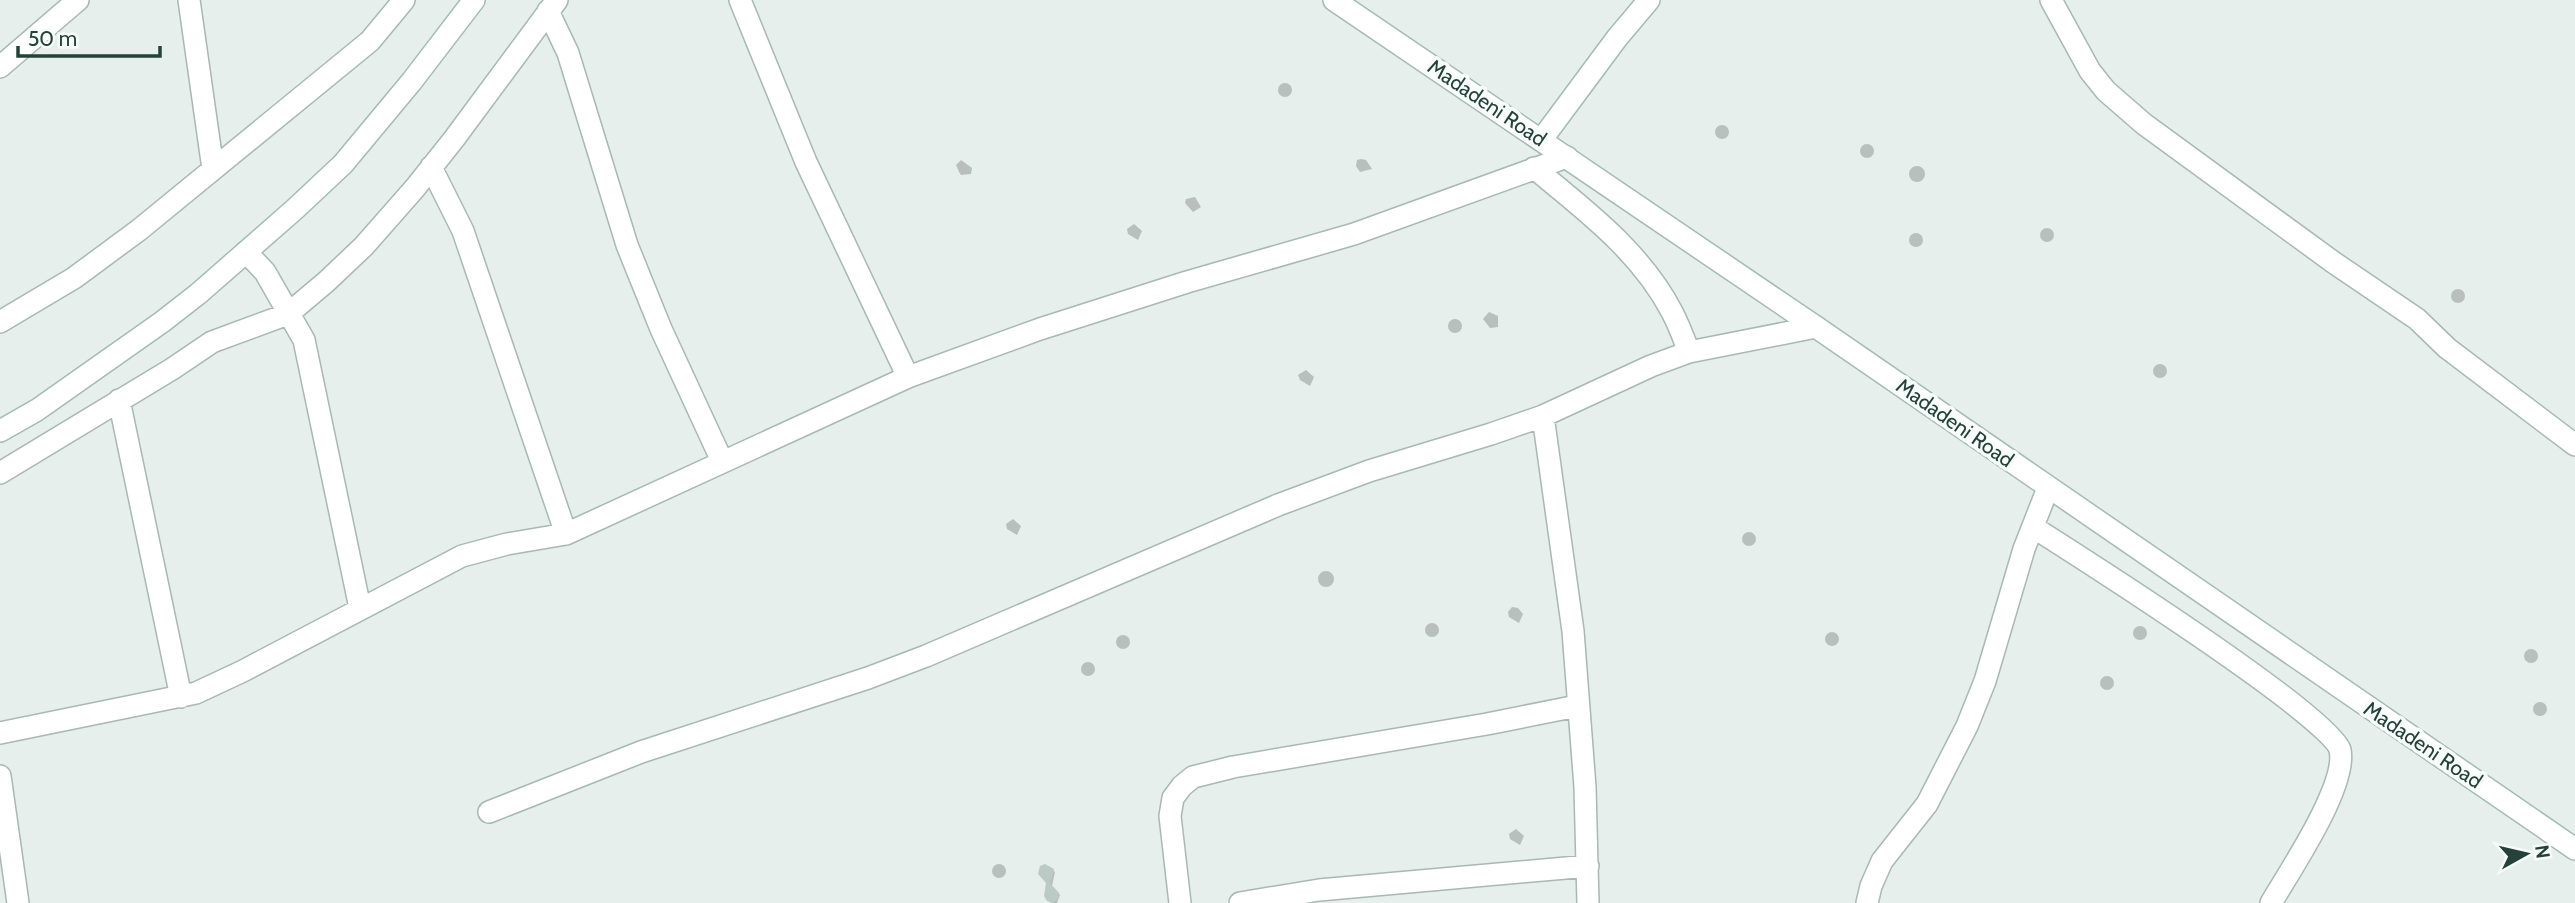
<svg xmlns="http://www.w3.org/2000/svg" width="2575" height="903" font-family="Cabin,sans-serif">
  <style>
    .shadow { fill: #0003 }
    .building { fill: #bbcac4 }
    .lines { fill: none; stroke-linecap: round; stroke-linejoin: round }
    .street-casing { stroke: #a8b8b2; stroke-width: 24 }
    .secondary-casing { stroke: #a4bbb3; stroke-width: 24 }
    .street { stroke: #fff; stroke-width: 21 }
    .secondary { stroke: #fff; stroke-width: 21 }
    .labels { text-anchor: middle; stroke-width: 7; stroke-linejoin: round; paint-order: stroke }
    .street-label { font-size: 21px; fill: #24423a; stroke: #f7fbf9 }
  </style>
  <rect width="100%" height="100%" fill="#e6efeb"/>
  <!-- shadow -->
  <path class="shadow" d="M1278 90a7 7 0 1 1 14 0a7 7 0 1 1-14 0Z
    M1715 132a7 7 0 1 1 14 0a7 7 0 1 1-14 0Z
    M1860 151a7 7 0 1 1 14 0a7 7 0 1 1-14 0Z
    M1361,159L1366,160L1372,169L1360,172L1356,166L1357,160Z
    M961,160L972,168L971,174L961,175L959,172L956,165Z
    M1909 174a8 8 0 1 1 16 0a8 8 0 1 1-16 0Z
    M1195,197L1201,207L1193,212L1185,203L1186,199Z
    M1134,224L1142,231L1138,240L1128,234L1127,229Z
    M2040 235a7 7 0 1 1 14 0a7 7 0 1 1-14 0Z
    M1909 240a7 7 0 1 1 14 0a7 7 0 1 1-14 0Z
    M2451 296a7 7 0 1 1 14 0a7 7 0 1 1-14 0Z
    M1489,312L1498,316V327L1490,328L1483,319Z
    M1448 326a7 7 0 1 1 14 0a7 7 0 1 1-14 0Z
    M2153 371a7 7 0 1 1 14 0a7 7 0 1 1-14 0Z
    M1306,370L1314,377L1310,386L1300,380L1298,375Z
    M1013,519L1021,526L1017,535L1007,529L1006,524Z
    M1742 539a7 7 0 1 1 14 0a7 7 0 1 1-14 0Z
    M1318 579a8 8 0 1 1 16 0a8 8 0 1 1-16 0Z
    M1512,607L1518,608L1523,614L1519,623L1509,617L1508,612Z
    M1425 630a7 7 0 1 1 14 0a7 7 0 1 1-14 0Z
    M2133 633a7 7 0 1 1 14 0a7 7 0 1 1-14 0Z
    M1825 639a7 7 0 1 1 14 0a7 7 0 1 1-14 0Z
    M1116 642a7 7 0 1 1 14 0a7 7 0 1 1-14 0Z
    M2524 656a7 7 0 1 1 14 0a7 7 0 1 1-14 0Z
    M1081 669a7 7 0 1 1 14 0a7 7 0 1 1-14 0Z
    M2100 683a7 7 0 1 1 14 0a7 7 0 1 1-14 0Z
    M2533 709a7 7 0 1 1 14 0a7 7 0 1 1-14 0Z
    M1516,829L1524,836L1520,845L1510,839L1509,834Z
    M992 871a7 7 0 1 1 14 0a7 7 0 1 1-14 0Z
    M1049,866L1055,872L1052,886L1060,895L1057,903H1051L1048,900V882L1044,867Z"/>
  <!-- building -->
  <path class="building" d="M1045,864L1054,869L1050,883L1059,893L1058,898L1053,903L1047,901L1044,896L1046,883L1038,874L1040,866Z"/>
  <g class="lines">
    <!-- street casing -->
    <g class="street-casing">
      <path id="street" d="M189,0L213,169
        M740,0L806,162L908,377
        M2051,0L2090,71L2106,91L2144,124L2333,262L2417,319L2447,348L2575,445
        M548,11L568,53L627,245L661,329L722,461
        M0,67L78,0
        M431,167L463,231L566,534
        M1534,168C1585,210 1641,252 1672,312C1679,325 1684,339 1689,352
        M246,252L265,272L304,340L360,608
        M0,322L74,278L139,230L370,41L404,0
        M119,400L181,697
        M1543,416L1573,631L1585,787L1588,903
        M0,473L172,369L212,342L288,314L326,282L364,246L415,188L454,139L557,0
        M2033,527C2077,555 2332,717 2340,750C2348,785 2289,872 2271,903
        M0,733L196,693L243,671L462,556L507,544L566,534L908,377L1040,329L1187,282L1354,234L1567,157
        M0,776L18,903
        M489,812L641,752L868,678L926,656L1278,505L1369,471L1491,434L1543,416L1651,366L1689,352L1816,327
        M1180,903L1170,816L1173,798L1182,786L1193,777L1233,767L1487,724L1577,706
        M1240,903L1319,890L1588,866
        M1867,903L1871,886L1882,861L1927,804L1967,726L1985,681L2024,549L2048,488"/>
    </g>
    <!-- secondary casing -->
    <g class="secondary-casing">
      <path id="secondary" d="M1334,0L1816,327L2575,849
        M1542,139L1617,38L1649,0
        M0,431L37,410L162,322L198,294L295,209L343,164L412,81L474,0"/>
    </g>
    <!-- street -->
    <use href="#street" class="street"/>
    <!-- secondary -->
    <use href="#secondary" class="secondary"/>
  </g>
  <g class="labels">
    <!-- street labels -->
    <g class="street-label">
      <text transform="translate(1487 103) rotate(34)" y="7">Madadeni Road</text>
      <text transform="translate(1955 423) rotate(35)" y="7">Madadeni Road</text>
      <text transform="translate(2423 745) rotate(34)" y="7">Madadeni Road</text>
    </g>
  </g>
  <!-- north arrow -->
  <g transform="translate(2526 854) rotate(82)" stroke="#f7fbf9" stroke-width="5" paint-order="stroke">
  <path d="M0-5L12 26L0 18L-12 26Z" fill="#24423a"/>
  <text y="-10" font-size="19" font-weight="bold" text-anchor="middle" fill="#24423a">N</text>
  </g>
  <!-- scale -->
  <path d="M18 46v10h142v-10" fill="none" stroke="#24423a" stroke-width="3.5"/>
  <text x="28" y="46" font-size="21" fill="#24423a" stroke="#f7fbf9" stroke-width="5" paint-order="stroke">50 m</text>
</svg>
